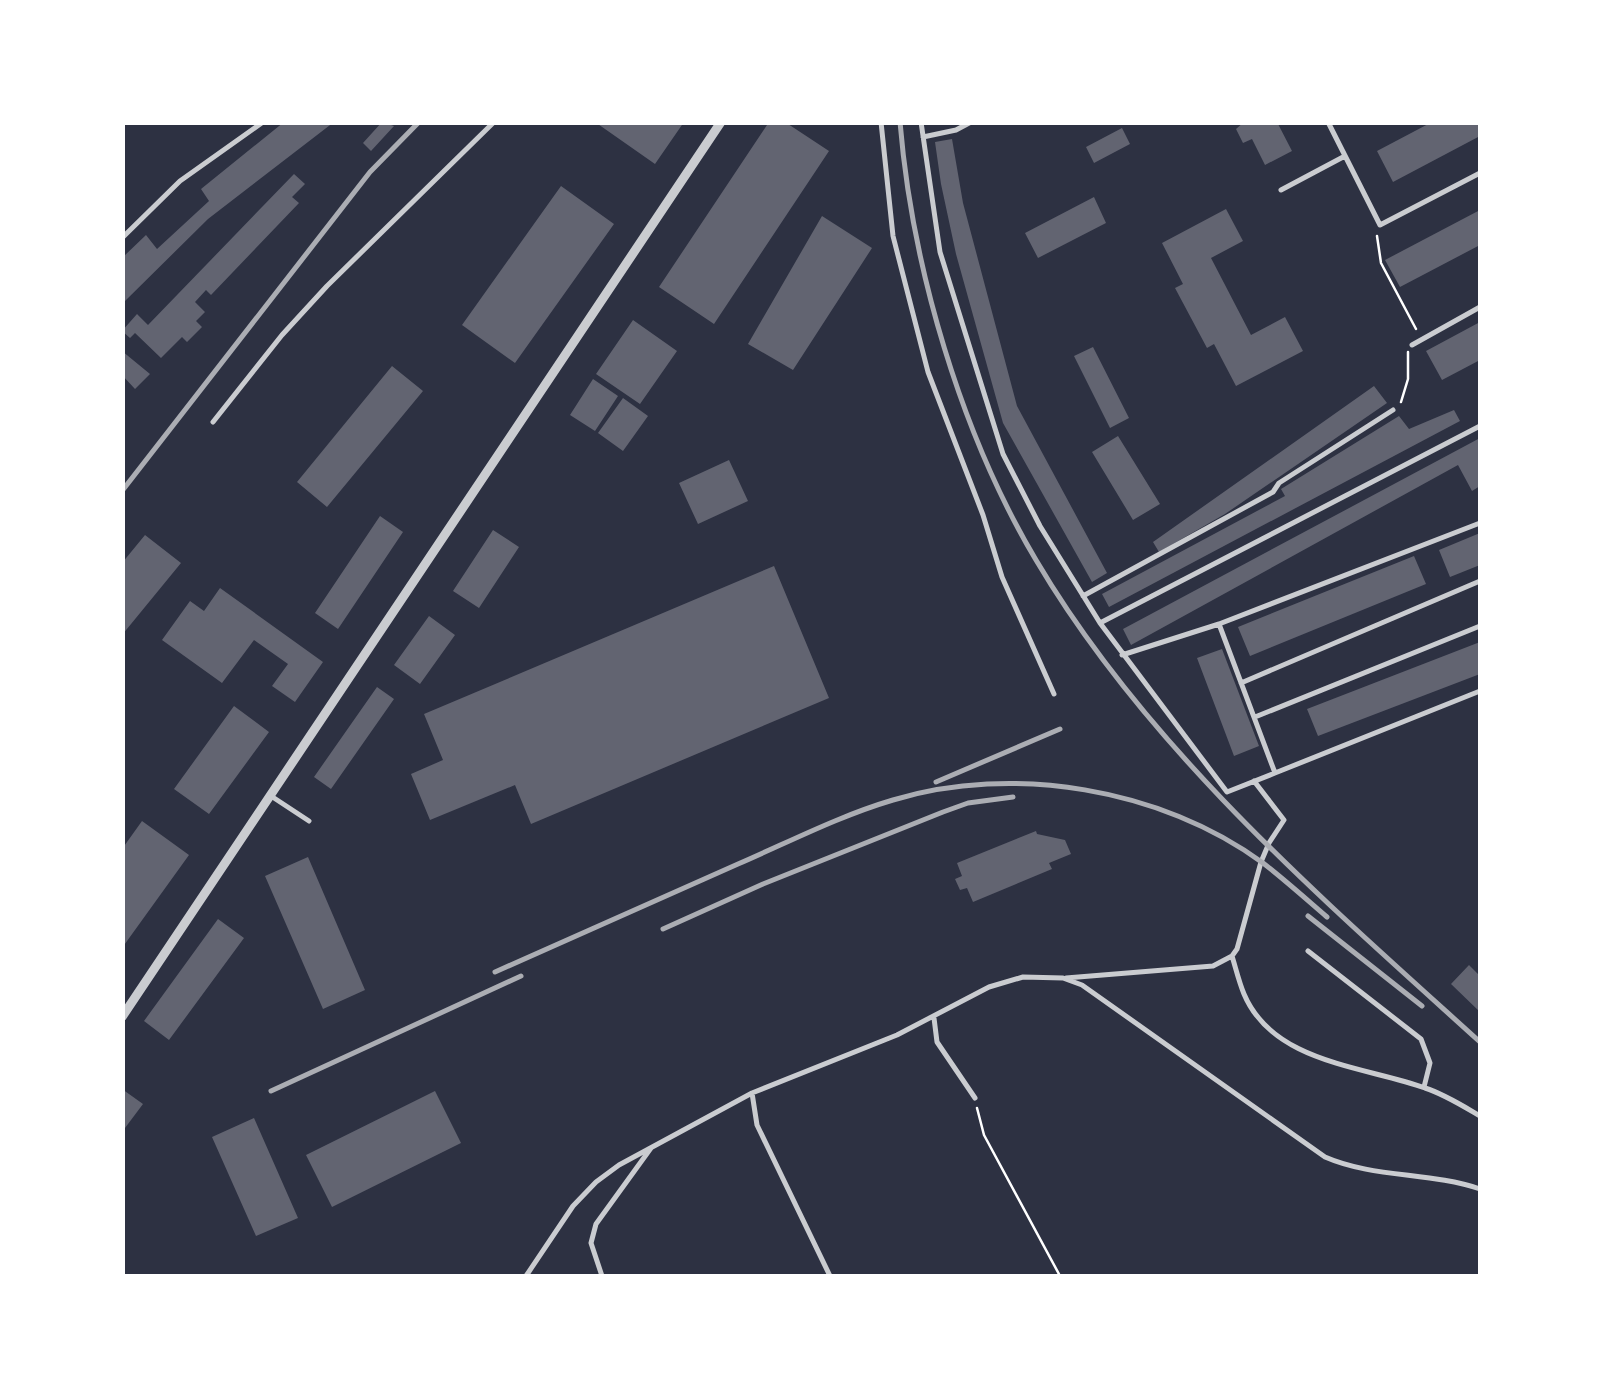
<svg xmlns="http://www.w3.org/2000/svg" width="1603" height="1399" font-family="Arial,sans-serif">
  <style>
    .building { fill: #626471 }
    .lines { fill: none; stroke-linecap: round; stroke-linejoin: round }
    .path { stroke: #fff; stroke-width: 2.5 }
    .service { stroke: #caccd0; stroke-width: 5 }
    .minor { stroke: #caccd0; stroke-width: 9 }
    .rail { stroke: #abadb3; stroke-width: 5 }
  </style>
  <rect width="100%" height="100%" fill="#2d3142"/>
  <!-- building -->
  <path class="building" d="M284,122H334L208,219L122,304V258L146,235L157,249L209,201L201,189Z
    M382,122L394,126L371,151L363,143Z
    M595,122H684L655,164Z
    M769,122H785L829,151L714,324L659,287Z
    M1244,122H1277L1292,151L1265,165L1252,139L1243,143L1236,129Z
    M1432,122H1480V136L1393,182L1377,151Z
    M1122,128L1130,144L1094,163L1086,147Z
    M952,139L963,203L1017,406L1107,573L1092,582L1003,423L956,254L941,184L935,142Z
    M294,174L305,184L292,197L299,203L211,295L206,290L195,302L205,312L196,321L202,327L187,342L182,337L161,358L135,333L130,338L122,331L137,314L148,325Z
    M561,186L614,224L515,363L462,325Z
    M1094,197L1106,223L1038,258L1025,233Z
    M1226,209L1243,241L1211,258L1251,335L1285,317L1303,351L1236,386L1214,344L1207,348L1175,288L1183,284L1162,243Z
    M1480,210V245L1400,287L1385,260Z
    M822,216L872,248L793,370L748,344Z
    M633,320L677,351L640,404L596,374Z
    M1480,322V360L1442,380L1426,351Z
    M1093,347L1129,418L1110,428L1074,356Z
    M122,351L150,374L135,389L122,375Z
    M392,366L423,391L327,507L297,482Z
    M593,379L618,396L595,431L570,415Z
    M1374,386L1387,403L1225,514L1159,552L1153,542Z
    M623,398L648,416L623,451L598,433Z
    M1454,410L1460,421L1109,607L1102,594L1285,496L1281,489L1399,416L1409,429Z
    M1118,436L1160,504L1133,520L1092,452Z
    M1480,438V486L1472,491L1458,465L1131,645L1123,629Z
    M729,460L748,501L698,524L679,483Z
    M380,516L403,532L338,629L315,613Z
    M493,530L519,547L479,608L453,591Z
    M1480,533V565L1450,577L1439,550Z
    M145,535L181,563L122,635V563Z
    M1414,556L1426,584L1250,656L1238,627Z
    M774,566L829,698L531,824L515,785L430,820L411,774L443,760L424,714Z
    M220,588L323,662L295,702L272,686L288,664L254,640L222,683L162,640L190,601L204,611Z
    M429,616L455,635L420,684L394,665Z
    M1480,642V674L1318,736L1307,709Z
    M1222,649L1259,746L1234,756L1197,658Z
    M377,687L394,699L331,789L314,777Z
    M234,706L269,732L209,814L174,789Z
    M142,821L189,855L122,948V849Z
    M1036,831L1037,834L1065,840L1071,854L1049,863L1052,869L973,902L967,888L960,890L955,879L962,876L957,863Z
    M308,857L365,990L323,1009L265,876Z
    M218,919L244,938L169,1040L144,1021Z
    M1469,965L1480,976V1012L1451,984Z
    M122,1089L143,1104L122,1132Z
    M435,1091L461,1143L332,1207L306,1155Z
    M254,1118L298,1218L256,1236L212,1137Z"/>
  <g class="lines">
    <!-- path -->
    <path class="path" d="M1377,236L1381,263L1416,329
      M1401,402L1408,379V352
      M977,1108L984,1135L1060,1276"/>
    <!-- service -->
    <path class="service" d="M881,122L893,236L928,372L983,515L1002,577L1054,694
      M921,122L940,252L1003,454L1040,526L1100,623L1227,792L1275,773L1219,624L1122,655
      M1328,122L1380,225L1480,173
      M923,137L956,130L971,122
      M1281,190L1345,156
      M122,238L180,181L263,122
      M1412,345L1480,307
      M213,422L282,335L327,286L494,122
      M1083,596L1273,492L1279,483L1393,410
      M1100,623L1480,426
      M1219,624L1480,523
      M1241,683L1480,581
      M1255,717L1480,626
      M1275,773L1480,691
      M271,796L309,821
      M1308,951L1421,1039L1430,1063L1424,1087
      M1232,956C1236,969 1239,982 1244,994C1273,1063 1364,1066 1425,1088C1444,1094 1463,1106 1480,1116
      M1066,978L1213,966L1232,956L1237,949L1261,862L1269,843L1284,820L1254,781
      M934,1018L937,1042L975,1098
      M752,1093L757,1125L830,1276
      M526,1276L573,1206L596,1182L619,1165L752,1093L897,1035L989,987L1023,977L1063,978L1082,985L1325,1157C1373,1178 1430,1172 1480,1189
      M602,1276L591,1243L596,1224L651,1148"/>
    <!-- minor -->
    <path class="minor" d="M122,1017L721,122"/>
    <!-- rail -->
    <path class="rail" d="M900,122C912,267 961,434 1036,560C1147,748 1320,897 1480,1042
      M122,491L370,172L419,122
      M936,782L1060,729
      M1308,916L1422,1006
      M663,929L763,884L943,812L968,803L1013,797
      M495,972C576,936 657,900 738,864C789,842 839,816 893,800C1013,764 1161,788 1263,863C1285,880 1306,899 1327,917
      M271,1091L521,976"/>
  </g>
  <!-- border -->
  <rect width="1603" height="1399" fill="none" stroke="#ffffff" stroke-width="250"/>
</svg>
